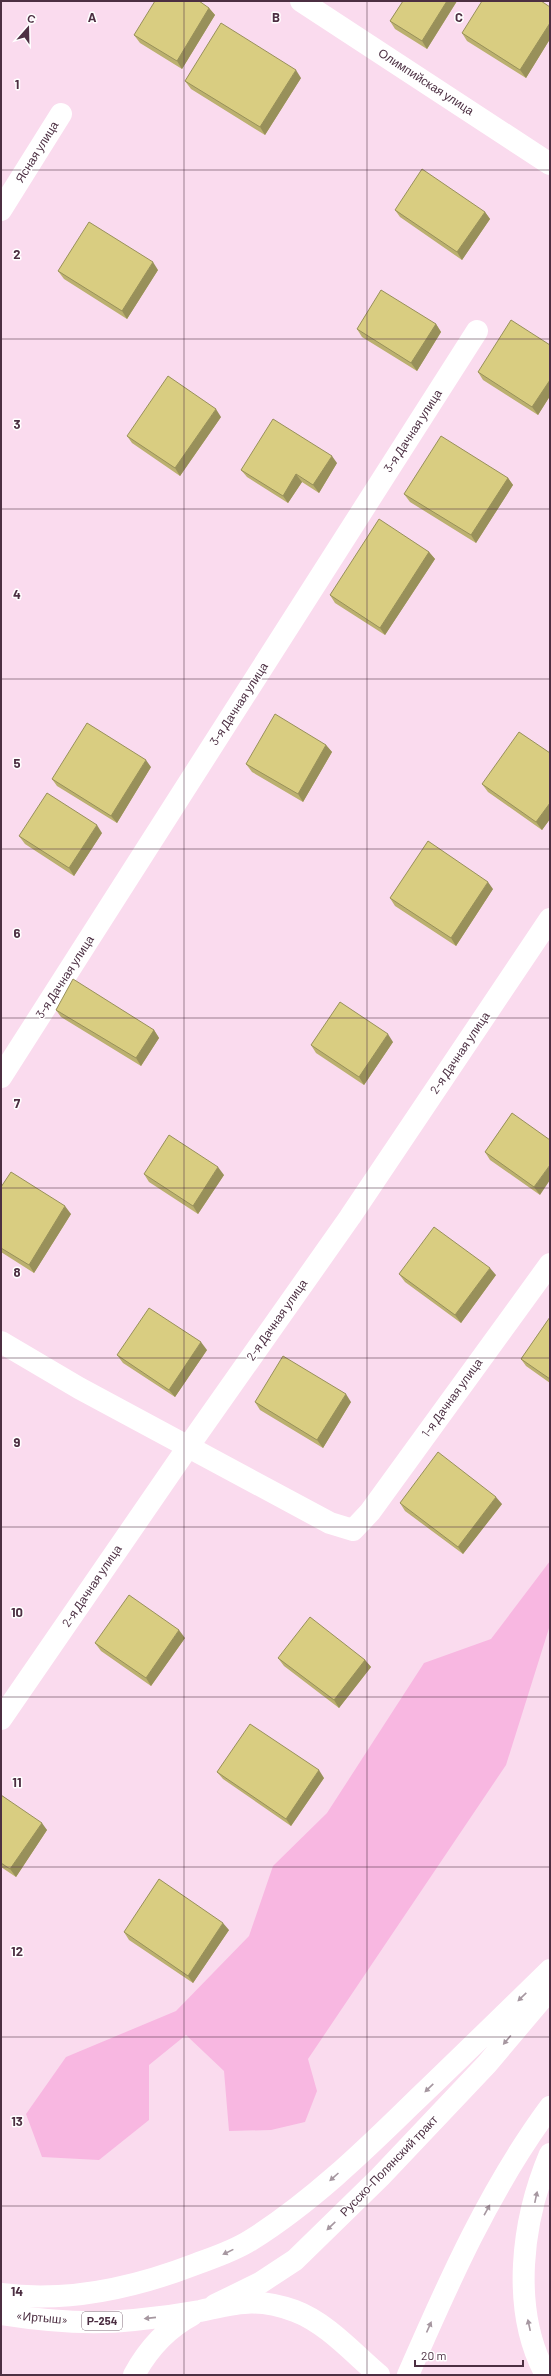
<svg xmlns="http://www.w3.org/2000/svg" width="551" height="2376" font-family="Barlow,sans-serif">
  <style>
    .green { fill: #f8b7e1 }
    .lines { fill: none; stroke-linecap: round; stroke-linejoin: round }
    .minor { stroke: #fff; stroke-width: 22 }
    .primary { stroke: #fff; stroke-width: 22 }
    .trunk { stroke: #fff; stroke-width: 22 }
    .wall { fill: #bbb06f }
    .shaded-wall { fill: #98905a }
    .building { fill: #d9cd81; stroke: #98905a }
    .oneway { fill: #a697a0 }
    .grid { fill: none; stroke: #4c2f42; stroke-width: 1; stroke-opacity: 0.55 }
    .labels { text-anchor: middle; stroke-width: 3; stroke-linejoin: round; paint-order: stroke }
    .shield { fill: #fff; stroke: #826d7b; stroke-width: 1 }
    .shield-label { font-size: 11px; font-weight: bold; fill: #4c2f42 }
    .street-label { font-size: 12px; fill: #4c2f42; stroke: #fff }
    .grid-label { font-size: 13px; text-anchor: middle; font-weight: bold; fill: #4c2f42; stroke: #fff; stroke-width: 3; stroke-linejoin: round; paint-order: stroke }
  </style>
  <rect width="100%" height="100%" fill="#fadbee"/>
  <!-- green -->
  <path class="green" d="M550,1561V1625L506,1765L308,2059L317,2091L305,2122L271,2130L229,2131L224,2071L186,2035L149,2065V2120L99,2160L42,2157L26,2114L66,2057L176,2011L249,1936L273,1866L327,1813L424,1663L491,1639Z"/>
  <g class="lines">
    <!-- minor -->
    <path class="minor" d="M301,1L550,164
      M1,210L61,114
      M1,1077L477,331
      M1,1342L79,1388L330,1523L353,1530L370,1512L550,1264
      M1,1719L188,1447L350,1217L550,919"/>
    <!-- primary -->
    <path class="primary" d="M1,2294C68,2303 134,2288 196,2264C215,2257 234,2251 251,2240C310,2203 362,2153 411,2105C458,2060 504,2015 550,1970
      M215,2305L260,2283L295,2260L380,2177L487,2064L550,1989
      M408,2375C448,2283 490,2188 550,2107
      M546,2375C510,2309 522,2220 550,2154"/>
    <!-- trunk -->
    <path class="trunk" d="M1,2314C45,2321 90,2325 134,2320C156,2318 178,2315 200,2311C239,2303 255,2297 295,2311C327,2323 354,2354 379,2375
      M134,2375C148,2349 166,2329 192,2315"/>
  </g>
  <!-- wall -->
  <path class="wall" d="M403,1H457L427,49L395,29L390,21Z
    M550,7V39L526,78L467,41L462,33Z
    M209,8L215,15L182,69L140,43L134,35Z
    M301,78L265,135L191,89L185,81Z
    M395,210L485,212L490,219L462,260L400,217Z
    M158,270L127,319L64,279L58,271Z
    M436,324L441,332L417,371L362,337L357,329Z
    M550,345V396L538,415L483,380L478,372Z
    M221,417L180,476L132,443L127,436Z
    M337,463L319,493L302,482L288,503L247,477L241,470Z
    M508,478L513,485L476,543L410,502L404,494Z
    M429,552L435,559L385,635L335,603L330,595Z
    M326,745L332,752L303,802L252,772L246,764Z
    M550,753V819L542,830L488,792L482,784Z
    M151,767L117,823L57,786L52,779Z
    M102,833L74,876L25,844L19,836Z
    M493,889L456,946L395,906L390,898Z
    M56,1010L154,1030L159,1038L141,1066L61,1017Z
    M393,1042L364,1085L316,1053L311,1045Z
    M512,1113L540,1195L490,1160L485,1152Z
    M144,1174L224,1175L198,1214L149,1182Z
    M1,1187L71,1214L34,1273L1,1252Z
    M399,1274L496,1275L461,1323L405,1282Z
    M550,1317V1383L526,1366L521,1359Z
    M207,1350L175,1397L123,1363L117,1355Z
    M255,1402H351L323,1448L260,1410Z
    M400,1503L502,1504L463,1554L405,1511Z
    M185,1638L151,1686L101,1651L95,1643Z
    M278,1658L365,1660L371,1667L339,1708L284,1666Z
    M217,1772L324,1778L291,1826L223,1779Z
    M1,1795L47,1830L16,1877L1,1867Z
    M229,1930L193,1983L129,1940L124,1932Z"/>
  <!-- shaded-wall -->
  <path class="shaded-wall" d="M447,1H457L427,49L422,41Z
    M209,8L215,15L182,69L177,61Z
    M550,23V39L526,78L520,70Z
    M296,70L301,78L265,135L260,127Z
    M485,212L490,219L462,260L457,252Z
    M153,262L158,270L127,319L122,311Z
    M436,324L441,332L417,371L411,363Z
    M550,380V396L538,415L532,407Z
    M216,409L221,417L180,476L175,468Z
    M332,456L337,463L319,493L313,485Z
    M296,474L302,482L288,503L283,496Z
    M508,478L513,485L476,543L471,535Z
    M429,552L435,559L385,635L380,628Z
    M326,745L332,752L303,802L298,794Z
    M146,760L151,767L117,823L111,816Z
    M550,803V819L542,830L536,822Z
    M97,825L102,833L74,876L69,868Z
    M488,882L493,889L456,946L451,938Z
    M154,1030L159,1038L141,1066L136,1058Z
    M388,1034L393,1042L364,1085L359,1077Z
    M550,1165V1180L540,1195L534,1187Z
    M218,1167L224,1175L198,1214L193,1206Z
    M65,1206L71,1214L34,1273L29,1265Z
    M490,1268L496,1275L461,1323L455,1315Z
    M201,1342L207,1350L175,1397L169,1390Z
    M346,1394L351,1402L323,1448L317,1440Z
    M496,1497L502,1504L463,1554L458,1547Z
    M179,1630L185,1638L151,1686L146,1678Z
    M365,1660L371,1667L339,1708L334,1700Z
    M319,1770L324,1778L291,1826L286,1819Z
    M42,1823L47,1830L16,1877L10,1869Z
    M223,1923L229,1930L193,1983L188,1976Z"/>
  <!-- building -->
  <path class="building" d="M155,1H199L209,8L177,61L134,35Z
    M403,1H447L422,41L390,21Z
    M482,1H541L550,7V23L520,70L462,33Z
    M221,23L296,70L260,127L185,81Z
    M422,169L485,212L457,252L395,210Z
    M89,222L153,262L122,311L58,271Z
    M381,290L436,324L411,363L357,329Z
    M511,320L550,345V380L532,407L478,372Z
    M168,376L216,409L175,468L127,436Z
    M273,419L332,456L313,485L296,474L283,496L241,470Z
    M441,436L508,478L471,535L404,494Z
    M379,519L429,552L380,628L330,595Z
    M275,714L326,745L298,794L246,764Z
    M87,723L146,760L111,816L52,779Z
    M519,732L550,753V803L536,822L482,784Z
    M47,793L97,825L69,868L19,836Z
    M428,841L488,882L451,938L390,898Z
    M73,979L154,1030L136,1058L56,1010Z
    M340,1002L388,1034L359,1077L311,1045Z
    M512,1113L550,1140V1165L534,1187L485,1152Z
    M169,1135L218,1167L193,1206L144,1174Z
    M11,1172L65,1206L29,1265L1,1248V1187Z
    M434,1227L490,1268L455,1315L399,1274Z
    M149,1308L201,1342L169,1390L117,1355Z
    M550,1317V1379L521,1359Z
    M283,1356L346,1394L317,1440L255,1402Z
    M438,1452L496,1497L458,1547L400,1503Z
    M129,1595L179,1630L146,1678L95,1643Z
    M310,1617L365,1660L334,1700L278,1658Z
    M250,1724L319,1770L286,1819L217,1772Z
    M1,1795L42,1823L10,1869L1,1863Z
    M159,1879L223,1923L188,1976L124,1932Z"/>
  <!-- one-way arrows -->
  <defs><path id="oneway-solid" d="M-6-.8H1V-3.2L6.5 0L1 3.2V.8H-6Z"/></defs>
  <g class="oneway">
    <use href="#oneway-solid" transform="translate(522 1997) rotate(136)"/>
    <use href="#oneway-solid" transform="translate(507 2040) rotate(130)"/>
    <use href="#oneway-solid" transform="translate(429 2088) rotate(136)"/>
    <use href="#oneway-solid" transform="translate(334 2177) rotate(138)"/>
    <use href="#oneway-solid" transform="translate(536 2197) rotate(-78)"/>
    <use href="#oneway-solid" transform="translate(487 2210) rotate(-61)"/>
    <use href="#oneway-solid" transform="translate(331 2226) rotate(136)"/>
    <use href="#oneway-solid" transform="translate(228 2252) rotate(154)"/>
    <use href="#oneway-solid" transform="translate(150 2318) rotate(174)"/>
    <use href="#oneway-solid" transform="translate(529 2325) rotate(-102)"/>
    <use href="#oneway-solid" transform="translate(429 2327) rotate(-66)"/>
  </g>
  <!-- grid -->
  <path class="grid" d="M184,1V2375M367,1V2375M1,170H550M1,339H550M1,509H550M1,679H550M1,849H550M1,1018H550M1,1188H550M1,1358H550M1,1527H550M1,1697H550M1,1867H550M1,2037H550M1,2206H550"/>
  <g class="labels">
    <!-- shield labels -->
    <rect class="shield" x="82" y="2312" width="40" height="18" rx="3"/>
    <g class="shield-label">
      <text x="102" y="2325">Р-254</text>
    </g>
    <!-- street labels -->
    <g class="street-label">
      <text transform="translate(426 82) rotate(33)" y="4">Олимпийская улица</text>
      <text transform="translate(37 152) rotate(-58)" y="4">Ясная улица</text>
      <text transform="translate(413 431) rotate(-57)" y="4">3-я Дачная улица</text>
      <text transform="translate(239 704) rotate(-57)" y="4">3-я Дачная улица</text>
      <text transform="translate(65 977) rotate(-57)" y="4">3-я Дачная улица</text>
      <text transform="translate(460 1053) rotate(-56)" y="4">2-я Дачная улица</text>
      <text transform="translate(277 1320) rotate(-55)" y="4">2-я Дачная улица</text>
      <text transform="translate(452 1398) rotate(-54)" y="4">1-я Дачная улица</text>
      <text transform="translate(92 1586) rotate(-56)" y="4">2-я Дачная улица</text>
      <text transform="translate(389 2166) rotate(-46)" y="4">Русско-Полянский тракт</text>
      <text transform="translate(42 2318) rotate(5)" y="4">«Иртыш»</text>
    </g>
  </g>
  <g class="grid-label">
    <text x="92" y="22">A</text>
    <text x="276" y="22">B</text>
    <text x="459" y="22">C</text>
    <text x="17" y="89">1</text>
    <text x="17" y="259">2</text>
    <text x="17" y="429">3</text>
    <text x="17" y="599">4</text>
    <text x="17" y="768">5</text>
    <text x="17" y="938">6</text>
    <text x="17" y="1108">7</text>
    <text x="17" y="1277">8</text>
    <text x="17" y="1447">9</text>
    <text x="17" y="1617">10</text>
    <text x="17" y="1787">11</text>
    <text x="17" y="1956">12</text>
    <text x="17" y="2126">13</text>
    <text x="17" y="2296">14</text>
  </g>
  <!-- border -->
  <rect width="551" height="2376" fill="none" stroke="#4c2f42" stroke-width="4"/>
  <!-- north arrow -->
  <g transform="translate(28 28) rotate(20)" stroke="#ffffff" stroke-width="3" paint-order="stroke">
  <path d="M0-3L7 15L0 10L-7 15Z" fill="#4c2f42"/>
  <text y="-6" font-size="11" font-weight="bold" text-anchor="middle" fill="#4c2f42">С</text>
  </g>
  <!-- scale -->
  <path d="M415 2360v6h108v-6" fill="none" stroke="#4c2f42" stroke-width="2"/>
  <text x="421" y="2360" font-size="12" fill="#4c2f42" stroke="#ffffff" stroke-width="3" paint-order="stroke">20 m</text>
</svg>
